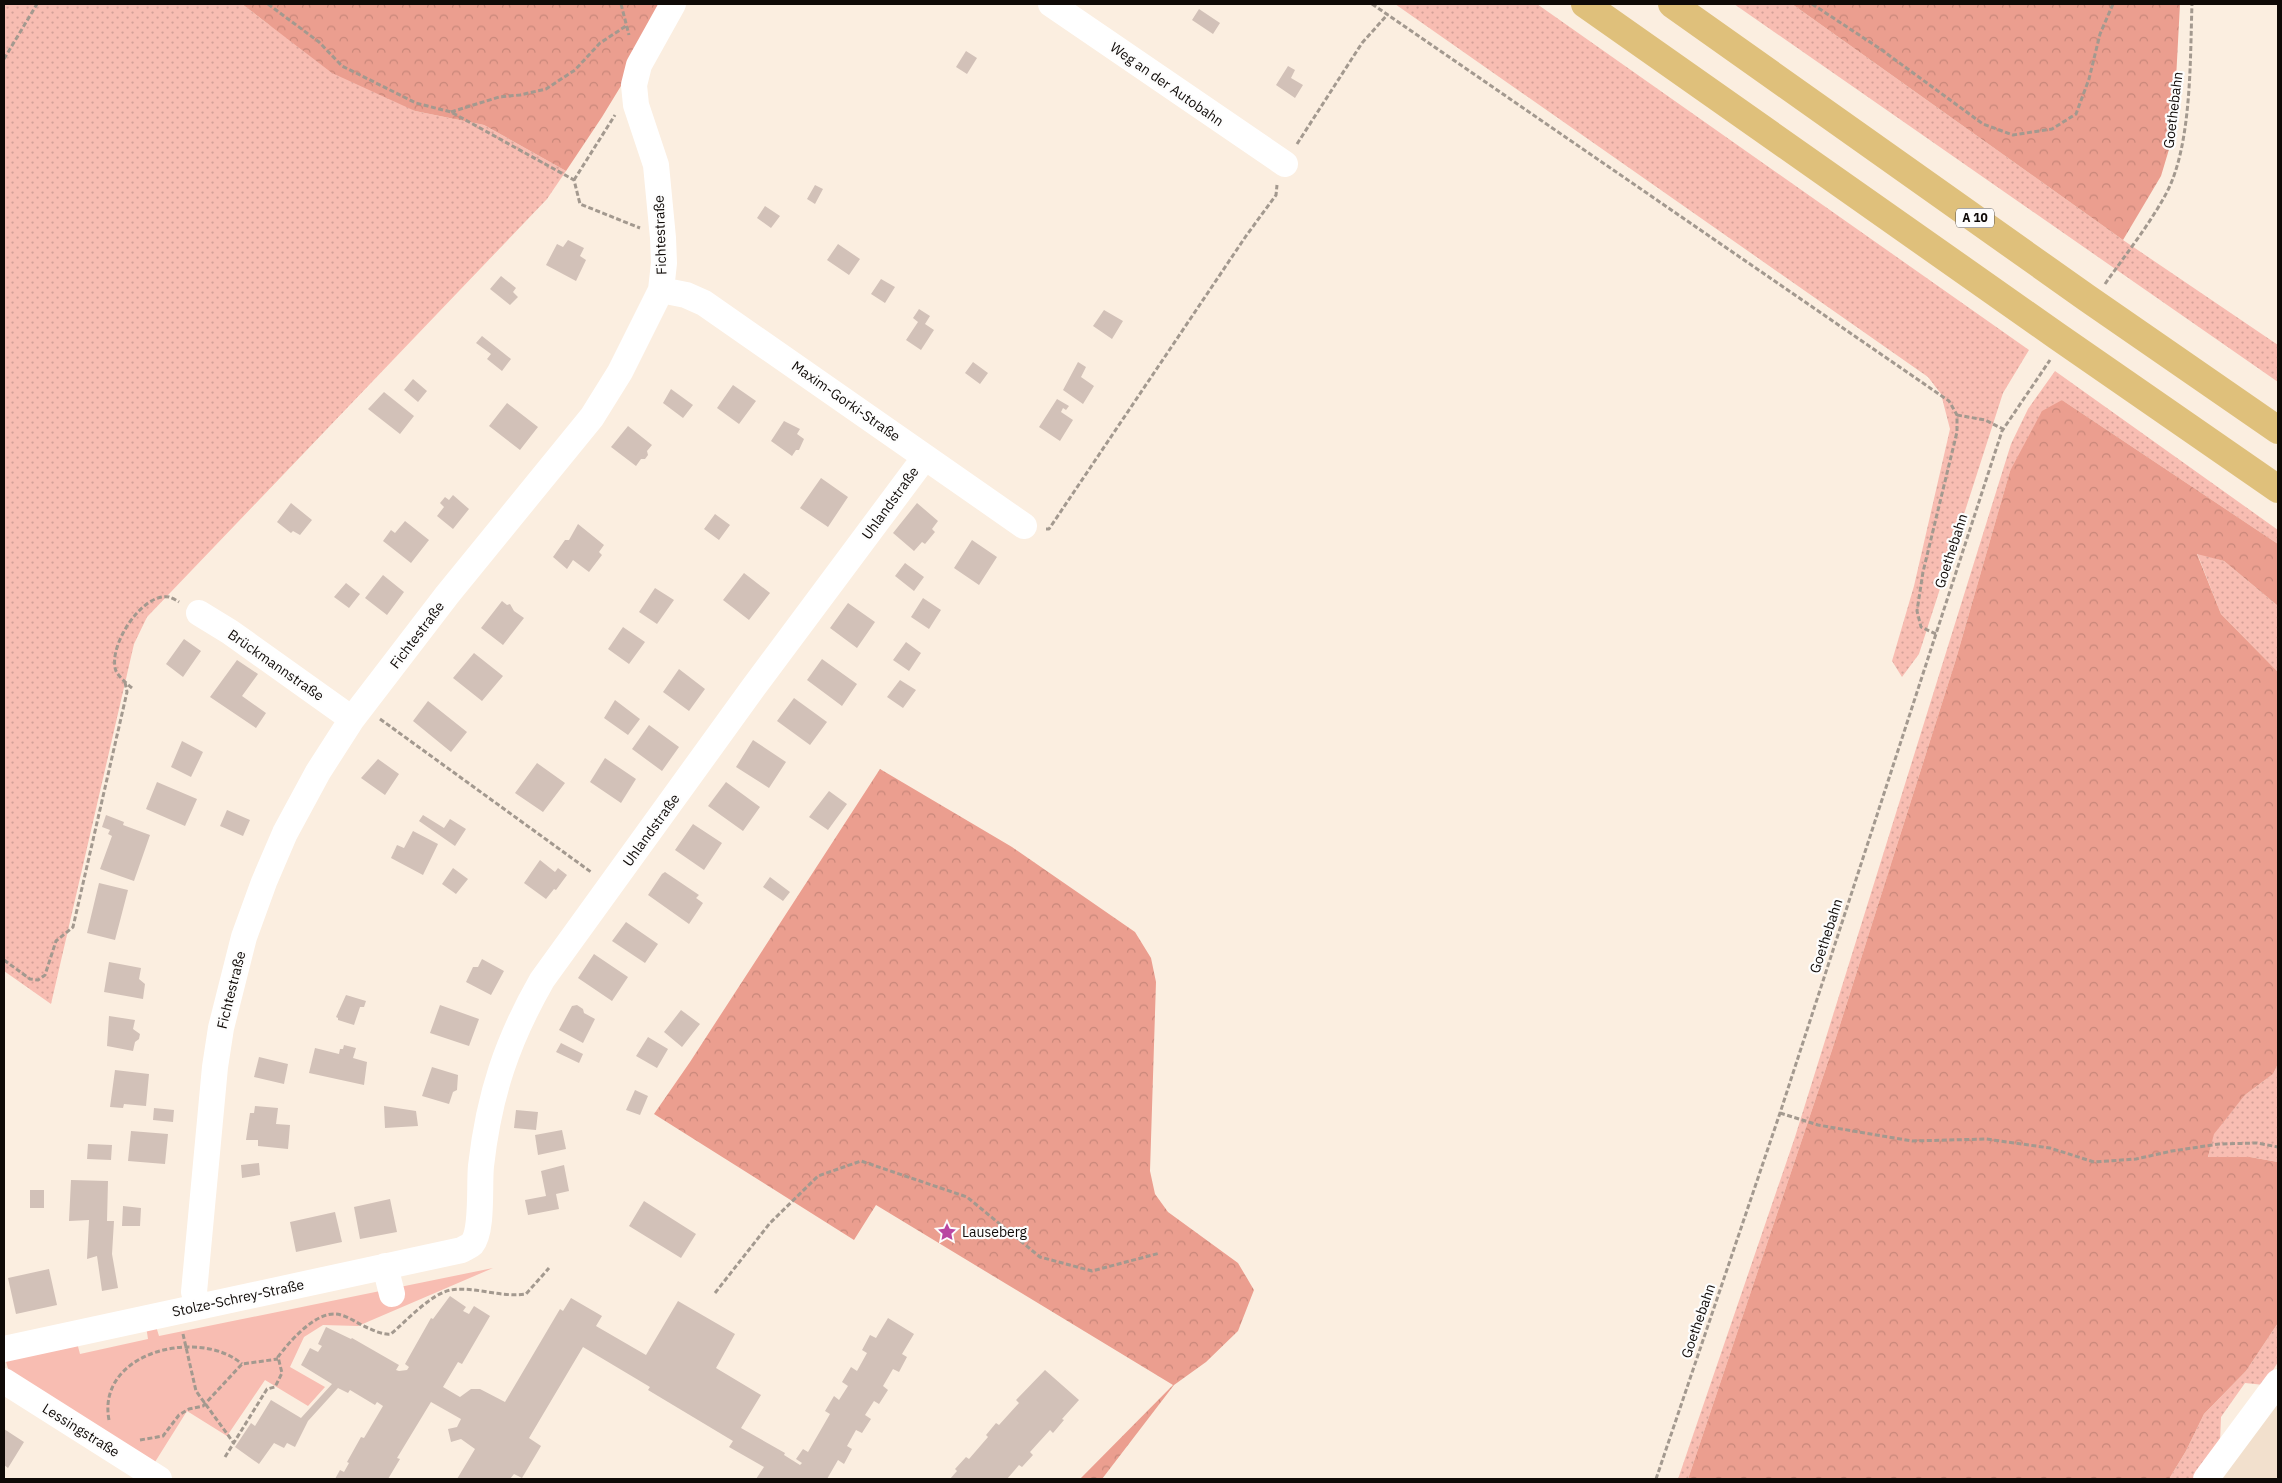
<svg xmlns="http://www.w3.org/2000/svg" width="2282" height="1483" font-family="'IBM Plex Sans',sans-serif">
  <style>
    .built { fill: #f2e0cd }
    .grass { fill: url(#grass-dots) }
    .forest { fill: url(#forest-crowns) }
    .park { fill: #f8bdb2 }
    .building { fill: #d2c1b8 }
    .lines { fill: none; stroke-linecap: round; stroke-linejoin: round }
    .path { stroke: #a3998f; stroke-width: 3; stroke-dasharray: 5 2.5; stroke-linecap: butt }
    .minor { stroke: #fff; stroke-width: 26 }
    .highway { stroke: #dfc07b; stroke-width: 28 }
    .labels { text-anchor: middle; stroke-width: 4.5; stroke-linejoin: round; paint-order: stroke }
    .shield { fill: #fdfdfd; stroke: #565351; stroke-width: 1 }
    .shield-label { font-size: 12px; font-weight: bold; fill: #0f0a07 }
    .street-label { font-size: 14px; fill: #0f0a07; stroke: #fdfdfd }
    .poi-label { font-size: 14px; fill: #0f0a07; stroke: #fdfdfd; text-anchor: start }
  </style>
  <defs>
    <pattern id="grass-dots" width="8" height="8" patternUnits="userSpaceOnUse" patternTransform="scale(1.25)"><rect width="8" height="8" fill="#f8bdb2"/><path d="M2 2h.1M6 6h.1" fill="none" stroke="#d3a198" stroke-width="1.8" stroke-linecap="round"/></pattern>
    <pattern id="forest-crowns" width="20" height="18" patternUnits="userSpaceOnUse" patternTransform="scale(1.25)"><rect width="20" height="18" fill="#eb9e8f"/><path d="M2 6a3 3 0 1 1 6 0M12 15a3 3 0 1 1 6 0" fill="none" stroke="#c8877a"/></pattern>
  </defs>
  <rect width="100%" height="100%" fill="#fbeee0"/>
  <!-- built -->
  <path class="built" d="M2278,1374V1479H2200Z"/>
  <!-- grass -->
  <path class="grass" d="M4,4H242L268,24L415,111L484,125L566,171L547,199L147,617L134,644L51,1004L4,971Z
    M1395,4H1537L2029,350L2003,393L1919,654L1902,677L1892,661L1914,586L1950,429L1941,394L1928,377Z
    M1734,4H1792L2123,240L2278,345V382Z
    M2055,371L2278,530V544L2062,400L2010,471L1956,659L1832,1050L1688,1479H1678L1795,1137L2011,444L2028,409Z
    M2197,553L2224,561L2278,606V672L2221,614Z
    M2278,1064V1162L2250,1157L2208,1158L2213,1134L2245,1095L2273,1074Z
    M2278,1323V1362L2264,1385L2245,1383L2221,1417L2220,1443L2195,1479H2169L2186,1451L2204,1414L2246,1371Z"/>
  <!-- forest -->
  <path class="forest" d="M242,4H671L602,117L566,171L484,125L415,111L332,73Z
    M1792,4H2180L2173,136L2161,176L2123,240Z
    M2062,400L2278,544V606L2224,561L2197,554L2221,614L2278,672V1064L2273,1074L2245,1095L2214,1134L2208,1157H2250L2278,1162V1323L2246,1371L2204,1414L2186,1451L2169,1479H1688L1832,1050L1956,659L2010,471L2042,411Z
    M880,769L1012,847L1135,932L1151,958L1156,982L1150,1171L1155,1194L1168,1212L1238,1263L1254,1290L1238,1331L1206,1362L1174,1385L1102,1479H1080L1173,1385L876,1205L854,1240L654,1114L690,1062Z"/>
  <!-- park -->
  <path class="park" d="M493,1268L358,1326L323,1325L304,1337L290,1367L325,1387L308,1406L265,1380L227,1436L187,1411L155,1462L9,1372L5,1358L76,1339L80,1354L148,1339L146,1326L155,1323L159,1336Z"/>
  <!-- building -->
  <path class="building" d="M1199,9L1220,23L1213,34L1192,20Z
    M966,51L977,58L967,74L956,67Z
    M1288,66L1295,70L1291,78L1303,85L1295,98L1276,85Z
    M815,185L823,189L815,204L807,199Z
    M765,206L780,216L771,228L757,218Z
    M568,240L584,248L580,256L586,260L576,281L546,265L557,244L563,247Z
    M838,244L860,259L849,275L827,260Z
    M501,276L516,288L513,292L518,297L510,305L490,289Z
    M881,279L895,287L885,303L871,294Z
    M919,309L930,316L925,324L934,330L921,350L906,340L918,322L913,318Z
    M1104,310L1123,321L1112,339L1093,326Z
    M482,336L511,359L502,371L487,359L491,354L476,343Z
    M973,362L988,373L980,384L965,373Z
    M1078,362L1086,367L1081,377L1094,386L1083,404L1063,390Z
    M413,379L427,391L418,402L404,390Z
    M733,385L756,401L739,424L717,408Z
    M671,389L693,405L683,418L663,403Z
    M384,392L414,416L400,434L368,409Z
    M1057,399L1069,406L1066,410L1063,408L1061,412L1073,420L1060,441L1039,427Z
    M507,403L538,427L520,450L489,426Z
    M784,421L800,429L797,434L804,439L799,450H796L792,456L771,441Z
    M628,426L652,445L647,451L648,455L645,459H641L636,466L611,447Z
    M821,478L848,497L828,527L800,508Z
    M453,495L469,509L453,529L437,516L444,507L440,503L445,497L449,500Z
    M291,503L312,520L300,535L293,531L291,533L277,522Z
    M917,503L938,521L932,529L935,532L925,544L922,542L914,551L893,533Z
    M715,514L730,525L719,540L704,529Z
    M405,521L429,540L411,563L383,541L391,530L395,533Z
    M578,524L604,545L599,552L602,555L589,572L573,560L567,569L553,557L565,540H569Z
    M972,540L997,557L979,585L954,568Z
    M905,563L924,577L914,591L895,576Z
    M744,573L770,593L749,620L723,600Z
    M383,575L404,592L387,615L365,598Z
    M346,583L360,594L349,608L334,597Z
    M655,588L674,600L657,624L639,612Z
    M923,598L941,610L929,629L911,617Z
    M502,601L507,605L510,604L514,611L524,618L503,645L481,628Z
    M848,603L875,622L857,648L830,628Z
    M623,627L645,642L629,664L608,649Z
    M184,639L201,651L183,677L166,664Z
    M906,642L921,653L909,671L893,660Z
    M474,653L503,676L482,701L453,678Z
    M822,659L857,684L842,706L807,680Z
    M237,660L258,674L242,696L266,713L256,728L210,697Z
    M679,669L705,689L689,711L663,692Z
    M900,680L916,690L903,708L887,697Z
    M794,698L827,722L810,745L777,721Z
    M615,700L640,719L628,735L604,718Z
    M428,701L467,732L451,752L413,721Z
    M649,725L679,747L662,771L632,749Z
    M753,740L786,762L769,788L736,767Z
    M182,741L203,752L191,777L171,767Z
    M605,758L636,779L621,803L590,782Z
    M378,759L399,774L385,795L361,778Z
    M537,763L565,783L543,812L515,793Z
    M157,782L197,799L185,826L146,809Z
    M726,782L760,807L743,831L708,806Z
    M829,791L847,804L828,830L809,817Z
    M227,810L250,820L243,836L220,826Z
    M106,815L124,822L123,825L150,835L134,881L100,869L112,836L108,834L110,830L102,827Z
    M423,815L444,828L450,819L466,829L455,846L419,821Z
    M693,824L722,843L704,870L675,850Z
    M413,831L438,844L423,875L391,858L397,845L404,848Z
    M540,860L555,872L558,868L567,875L556,890L554,889L546,899L524,883Z
    M453,868L468,879L456,894L442,884Z
    M665,872L699,895L696,898L703,903L689,924L648,895L662,874Z
    M770,877L790,892L783,901L763,887Z
    M99,883L128,890L115,940L87,933Z
    M626,922L658,944L645,963L612,941Z
    M594,954L628,977L612,1001L578,978Z
    M482,959L504,971L491,995L466,982L473,967H478Z
    M109,962L141,968L139,979L145,984L143,999L104,992Z
    M346,995L366,1001L364,1007H360L354,1025L338,1020V1018L336,1017Z
    M440,1005L479,1019L469,1046L430,1033Z
    M577,1005L583,1009L584,1013L595,1019L583,1043L559,1030L572,1006Z
    M681,1010L700,1024L682,1047L664,1032Z
    M109,1016L135,1020L133,1029L140,1034L139,1039L135,1042L133,1051L107,1046Z
    M648,1037L668,1049L657,1068L636,1056Z
    M561,1043L583,1054L579,1063L556,1052Z
    M344,1045L356,1048L353,1058L367,1062L364,1085L309,1073L315,1048L339,1054L340,1049H343Z
    M259,1057L288,1064L284,1084L254,1077Z
    M432,1067L458,1075L457,1090L453,1092L449,1104L422,1096Z
    M115,1070L149,1074L146,1106L124,1104L123,1108L110,1107Z
    M635,1090L648,1096L640,1115L626,1110Z
    M255,1106L278,1108L276,1124L290,1125L288,1149L258,1146V1140H246L250,1113H254Z
    M384,1106L416,1111L418,1126L385,1128Z
    M154,1108L174,1110L173,1122L153,1120Z
    M516,1110L538,1112L536,1130L514,1128Z
    M562,1130L566,1149L538,1155L535,1135Z
    M131,1131L168,1134L165,1164L128,1161Z
    M88,1144L112,1145L111,1160L87,1159Z
    M259,1163L260,1175L242,1178L241,1165Z
    M564,1165L569,1191L556,1194L559,1209L528,1215L525,1200L546,1196L541,1171Z
    M71,1180L108,1181L107,1221H114L112,1254L118,1288L102,1291L97,1256L87,1259L89,1220L69,1221Z
    M30,1190H44V1208H30Z
    M390,1199L397,1232L360,1239L354,1207Z
    M644,1201L696,1234L681,1258L629,1226Z
    M123,1206L141,1208L140,1226H122Z
    M335,1212L342,1242L296,1252L290,1222Z
    M49,1269L57,1305L16,1314L8,1278Z
    M450,1296L466,1307L463,1311L469,1314L474,1306L490,1316L462,1364L458,1362L443,1387L460,1397L471,1389H480L505,1402L560,1309L563,1311L571,1298L602,1316L596,1326L646,1355L678,1301L735,1334L716,1368L761,1395L741,1428L785,1453L784,1455L800,1465L802,1463L796,1459L803,1449L808,1452L830,1414L825,1411L834,1396L839,1400L848,1386L842,1382L851,1367L857,1371L867,1353L862,1350L870,1335L876,1338L888,1318L914,1334L902,1354L907,1357L899,1372L893,1369L883,1386L888,1390L879,1404L874,1401L865,1415L871,1419L862,1433L856,1430L847,1446L852,1449L844,1464L838,1460L827,1479H756L764,1467L729,1447L733,1441L648,1390L650,1387L583,1347L529,1438L541,1446L522,1478L514,1474L510,1479H457L475,1449L461,1439L451,1442L448,1429L457,1427L461,1419L431,1402L397,1458L400,1459L388,1479H335L340,1470L344,1472L349,1463L347,1462L361,1437L364,1438L383,1406L377,1402L375,1405L350,1390L348,1393L338,1388L308,1421L295,1447L287,1443L284,1448L274,1443L259,1464L235,1447L251,1423L255,1426L271,1400L301,1418L332,1384L301,1365L310,1348L318,1352L322,1346L318,1344L326,1327L351,1339L352,1338L399,1365L396,1370L399,1371L407,1370L409,1367L405,1364L431,1318L433,1319Z
    M1045,1370L1079,1400L1062,1419L1064,1420L1053,1433L1050,1430L1030,1452L1033,1455L1022,1467L1019,1465L1007,1479H950L957,1471L955,1469L966,1457L969,1459L988,1437L986,1435L996,1423L999,1425L1019,1403L1016,1400Z
    M4,1429L24,1442L8,1468L4,1465Z"/>
  <g class="lines">
    <!-- path -->
    <path class="path" d="M268,4L319,42L342,66L416,103L451,112L574,180L580,204L640,228
      M621,4L629,35
      M1372,4L1949,401L1957,415V432L1923,572L1917,611L1921,627L1936,634
      M1812,4L1879,48L1983,124L2013,135L2052,129L2076,114L2089,79L2100,34L2113,4
      M4,59L37,4
      M451,112L499,97L520,95L546,89L575,70L600,43L626,26
      M1297,144L1362,43L1388,14
      M574,180L615,115
      M2105,284C2126,254 2150,224 2167,192C2192,143 2190,59 2192,4
      M1957,415L1985,420L2003,429
      M1046,529H1049L1246,236L1276,195L1277,185
      M132,688C126,683 119,677 116,671C107,647 142,592 169,597C172,598 176,600 179,602
      M380,719L591,872
      M4,960L30,979L38,980L45,975L56,941L73,927L127,692L125,682
      M1780,1113L1818,1125L1912,1141L1986,1139L2050,1148L2094,1162L2136,1159L2172,1151L2219,1144L2257,1143L2278,1147
      M715,1293L770,1223L818,1176L861,1161L967,1197L1040,1257L1092,1271L1160,1253
      M183,1334L196,1391L233,1442
      M109,1420C96,1352 199,1327 242,1364
      M140,1440L163,1436L179,1415L189,1409L203,1406L242,1364L278,1359
      M225,1457L267,1389L275,1387L282,1373L278,1357C289,1342 315,1312 336,1314C347,1315 358,1324 368,1328C375,1331 383,1335 391,1334C406,1321 432,1293 451,1290C475,1286 501,1298 526,1294L549,1268
      M1656,1479L1780,1113L2002,431L2050,360"/>
    <!-- minor -->
    <path class="minor" d="M1051,4L1285,164
      M661,290L686,295L704,303L1024,526
      M199,613L230,632L352,719
      M385,1266L392,1294
      M198,1306L194,1292L215,1067L221,1028L244,937L264,882L285,833L318,772L352,719L447,595L592,417L620,372L661,290L664,263L663,238L656,165L636,105L634,85L639,65L673,4
      M4,1349L462,1250C464,1248 469,1247 472,1244C483,1231 479,1184 481,1166C489,1095 507,1041 542,980L753,688L925,457
      M4,1381L159,1479
      M2206,1479L2278,1382"/>
    <!-- highway -->
    <path class="highway" d="M1585,4L2057,336L2278,489
      M1672,4L2087,298L2278,430"/>
  </g>
  <!-- icons -->
  <defs>
    <g id="sight-bare" transform="scale(1.5)"><path d="M0-6L1.8-2.2L6-1.7L2.9 1.2L3.7 5.4L0 3.3L-3.7 5.4L-2.9 1.2L-6-1.7L-1.8-2.2Z" fill="#b946a1" stroke="#fdfdfd" stroke-width="2.5" paint-order="stroke"/></g>
  </defs>
  <g fill-rule="evenodd">
    <use href="#sight-bare" x="947" y="1232"/>
  </g>
  <g class="labels">
    <!-- shield labels -->
    <rect class="shield" x="1956" y="208.5" width="38" height="19" rx="4"/>
    <g class="shield-label">
      <text x="1975" y="222">A 10</text>
    </g>
    <!-- street labels -->
    <g class="street-label">
      <text transform="translate(1167 84) rotate(35)" y="5">Weg an der Autobahn</text>
      <text transform="translate(2173 110) rotate(-83)" y="5">Goethebahn</text>
      <text transform="translate(660 235) rotate(-92)" y="5">Fichtestraße</text>
      <text transform="translate(846 401) rotate(35)" y="5">Maxim-Gorki-Straße</text>
      <text transform="translate(890 503) rotate(-54)" y="5">Uhlandstraße</text>
      <text transform="translate(1951 551) rotate(-72)" y="5">Goethebahn</text>
      <text transform="translate(417 635) rotate(-53)" y="5">Fichtestraße</text>
      <text transform="translate(276 665) rotate(35)" y="5">Brückmannstraße</text>
      <text transform="translate(651 830) rotate(-54)" y="5">Uhlandstraße</text>
      <text transform="translate(1826 936) rotate(-72)" y="5">Goethebahn</text>
      <text transform="translate(231 990) rotate(-76)" y="5">Fichtestraße</text>
      <text transform="translate(238 1298) rotate(-12)" y="5">Stolze-Schrey-Straße</text>
      <text transform="translate(1698 1321) rotate(-71)" y="5">Goethebahn</text>
      <text transform="translate(81 1430) rotate(32)" y="5">Lessingstraße</text>
    </g>
    <!-- poi labels -->
    <g class="poi-label">
      <text x="962" y="1237">Lauseberg</text>
    </g>
  </g>
  <!-- border -->
  <rect width="2282" height="1483" fill="none" stroke="#0f0a07" stroke-width="10"/>
</svg>
